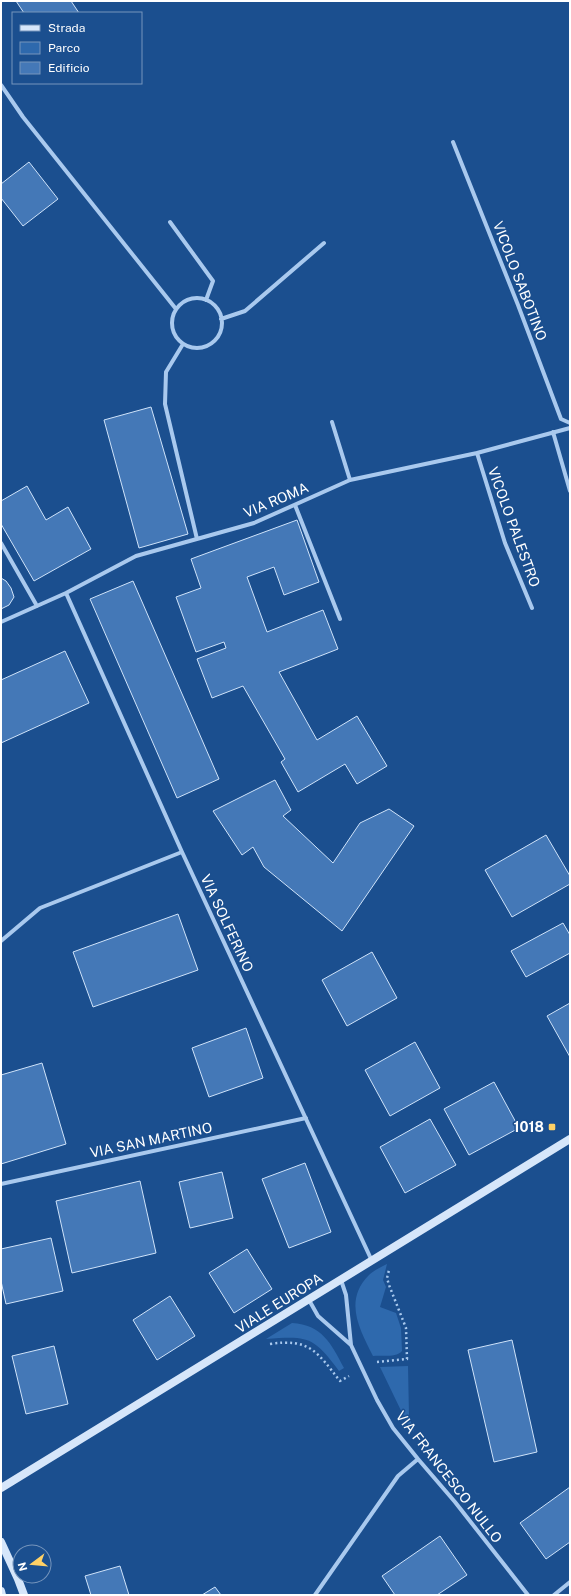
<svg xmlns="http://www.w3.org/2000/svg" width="571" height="1596" font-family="'Public Sans',sans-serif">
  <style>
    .green { fill: #2e69ad }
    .building { fill: #4478b7; stroke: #cfe3fa }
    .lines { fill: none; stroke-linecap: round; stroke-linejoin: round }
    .path { stroke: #a9c9ee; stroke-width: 2.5; stroke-dasharray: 2 3; stroke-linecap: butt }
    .street { stroke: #a9c9ee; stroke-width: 4 }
    .secondary { stroke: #d6e6fa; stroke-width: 8 }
    .poi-dot { fill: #ffd166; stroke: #1b4f8f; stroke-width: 1.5 }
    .labels { text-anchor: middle; stroke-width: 3; stroke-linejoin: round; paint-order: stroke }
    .street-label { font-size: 14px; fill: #fff; stroke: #1b4f8f }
    .poi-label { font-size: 14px; font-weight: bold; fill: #fff; stroke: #1b4f8f; text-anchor: end }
  </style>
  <rect width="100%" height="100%" fill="#1b4f8f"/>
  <!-- green -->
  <path class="green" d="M387,1264L383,1280L386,1287L380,1307L396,1313L401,1328L402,1351C396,1358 382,1355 373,1356C360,1330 343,1301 369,1275C373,1271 381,1267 387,1264Z
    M292,1323C322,1325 331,1343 344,1368L339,1371C313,1336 308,1336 266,1339Z
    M408,1366L409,1416L414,1432L407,1423L380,1367Z"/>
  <!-- building -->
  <path class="building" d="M16,1H71L79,13H24Z
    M29,162L58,199L23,226L1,198V184Z
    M151,407L188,534L139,548L104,420Z
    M27,486L46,520L68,507L91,549L34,581L1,524V501Z
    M297,520L319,582L284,595L274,567L247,577L267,632L323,610L338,649L279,672L317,740L357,716L387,766L357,784L345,764L298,792L281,762L285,759L243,686L212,698L197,659L226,648L224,642L196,652L176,597L201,588L191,559Z
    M1,578L6,581L11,588L14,597L9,605L1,609Z
    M133,581L219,779L177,798L90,599Z
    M65,651L89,703L1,743V680Z
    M275,780L291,810L283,816L333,863L360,823L389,809L414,826L342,931L264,867L253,847L242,855L213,811Z
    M546,835L570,876V884L512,917L485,870Z
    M178,914L198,970L93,1007L73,952Z
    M563,923L570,935V953L526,977L511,951Z
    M372,952L397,998L347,1026L322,980Z
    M570,1003V1057L547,1016Z
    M246,1028L263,1078L209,1097L192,1048Z
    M415,1042L440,1088L390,1116L365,1070Z
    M42,1063L66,1144L1,1164V1075Z
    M494,1082L519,1128L469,1155L444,1109Z
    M430,1119L456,1165L405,1193L380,1147Z
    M305,1163L331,1232L289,1248L262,1179Z
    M222,1172L233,1218L190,1228L179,1182Z
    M140,1181L156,1253L72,1273L56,1201Z
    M51,1238L63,1291L6,1304L1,1281V1249Z
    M247,1249L272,1289L234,1313L209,1273Z
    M170,1296L195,1336L157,1360L133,1320Z
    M512,1340L537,1452L494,1462L468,1350Z
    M54,1346L68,1404L26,1414L12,1356Z
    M570,1487V1542L546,1559L520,1523Z
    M440,1536L467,1575L437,1595H395L382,1576Z
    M120,1566L129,1595H91L85,1576Z
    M215,1587L221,1595H202Z"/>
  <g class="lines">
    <!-- path -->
    <path class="path" d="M270,1344C310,1338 317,1352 340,1381L349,1376
      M377,1362L407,1359L406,1328L389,1285L387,1278L389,1270"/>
    <!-- street -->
    <path class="street" d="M1,85L23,117L176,309
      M453,142L518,305L561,419L570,423
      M170,222L213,281L206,300
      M172 323a25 25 0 1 1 50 0a25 25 0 1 1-50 0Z
      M221,319L245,311L324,243
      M183,344L166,372L165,404L197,539
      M332,422L350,480
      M553,432L570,491
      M477,453L505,543L532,608
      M295,505L340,619
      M1,543L37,606
      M66,593L182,852L372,1261
      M1,622L66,593L136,556L254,523L350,480L477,453L570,428
      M1,941L40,908L182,852
      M1,1184L306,1118
      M341,1280L346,1295L351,1345L377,1400L393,1428L418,1459L455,1502L528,1595
      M309,1300L318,1316L351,1345
      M315,1595L398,1476L418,1459
      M554,1595L570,1582"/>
    <!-- secondary -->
    <path class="secondary" d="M1,1488L570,1139
      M1,1542L18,1579L24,1595
      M1,1591L2,1595"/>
  </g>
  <!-- markers -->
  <rect class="poi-dot" x="548" y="1123" width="8" height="8" rx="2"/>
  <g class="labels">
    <!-- street labels -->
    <g class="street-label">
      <text transform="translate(520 281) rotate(69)" y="5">VICOLO SABOTINO</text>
      <text transform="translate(276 500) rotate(-23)" y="5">VIA ROMA</text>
      <text transform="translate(514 527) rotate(70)" y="5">VICOLO PALESTRO</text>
      <text transform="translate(227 923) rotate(65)" y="5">VIA SOLFERINO</text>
      <text transform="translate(151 1140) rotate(-12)" y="5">VIA SAN MARTINO</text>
      <text transform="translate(279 1303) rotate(-32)" y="5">VIALE EUROPA</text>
      <text transform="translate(449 1477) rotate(52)" y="5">VIA FRANCESCO NULLO</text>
    </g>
    <!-- poi labels -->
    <g class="poi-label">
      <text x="544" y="1132">1018</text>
    </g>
  </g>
  <!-- border -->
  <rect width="571" height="1596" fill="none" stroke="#ffffff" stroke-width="4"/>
  <!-- legend -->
  <rect x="12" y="12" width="130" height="72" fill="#1b4f8f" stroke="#7695bc"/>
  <rect x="20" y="25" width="20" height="6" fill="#d6e6fa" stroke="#7695bc"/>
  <text x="48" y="32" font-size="12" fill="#ffffff">Strada</text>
  <rect x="20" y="42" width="20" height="12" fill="#2e69ad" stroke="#7695bc"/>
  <text x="48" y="52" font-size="12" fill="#ffffff">Parco</text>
  <rect x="20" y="62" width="20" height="12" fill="#4478b7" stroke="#7695bc"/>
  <text x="48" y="72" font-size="12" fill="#ffffff">Edificio</text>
  <!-- north arrow -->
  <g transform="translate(32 1564) rotate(254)"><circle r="19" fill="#1b4f8f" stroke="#7695bc"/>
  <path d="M0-3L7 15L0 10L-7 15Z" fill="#ffd166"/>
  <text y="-6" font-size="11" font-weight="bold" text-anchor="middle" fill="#ffffff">N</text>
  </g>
</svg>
